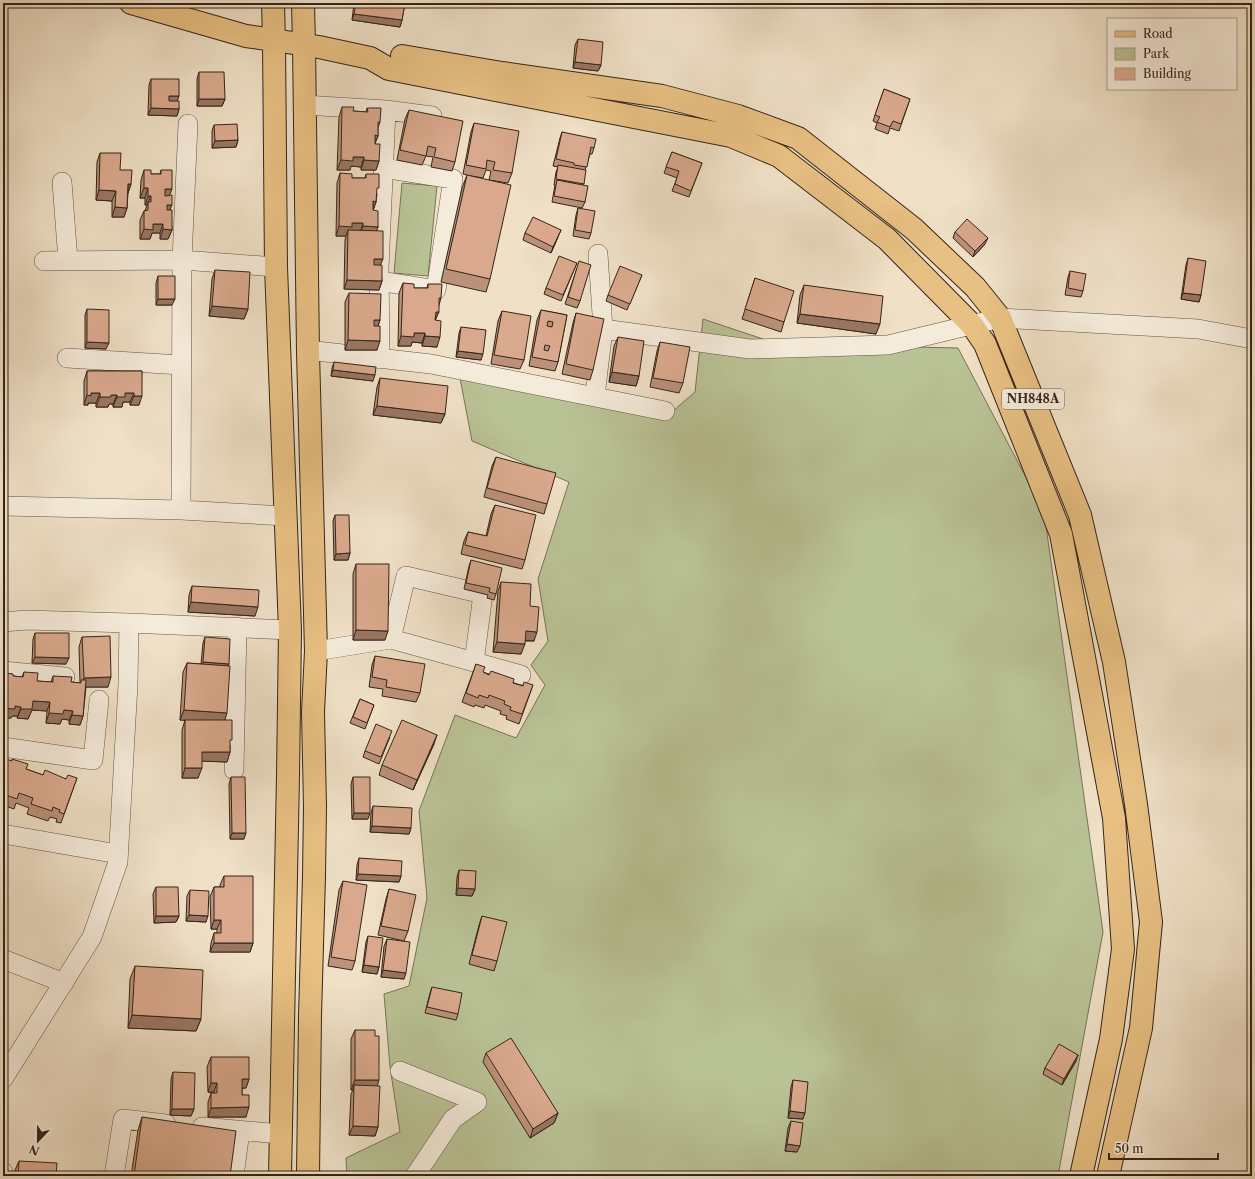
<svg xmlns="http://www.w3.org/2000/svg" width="1255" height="1179" font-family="'Libre Caslon Text',serif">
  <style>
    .green { fill: #b9c295; stroke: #767357 }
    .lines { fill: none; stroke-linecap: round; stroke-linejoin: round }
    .minor-casing { stroke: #635344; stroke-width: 20 }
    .major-casing { stroke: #342419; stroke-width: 24 }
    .highway-casing { stroke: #342419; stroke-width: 24 }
    .minor { stroke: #f5ebda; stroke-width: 19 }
    .major { stroke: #e8c083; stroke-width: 22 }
    .highway { stroke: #e8c083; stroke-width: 22 }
    .wall { fill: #bb9179; stroke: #342419 }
    .shaded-wall { fill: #997663; stroke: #342419 }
    .building { fill: #daa98d; stroke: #342419; fill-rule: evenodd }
    .labels { text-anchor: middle; stroke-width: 3; stroke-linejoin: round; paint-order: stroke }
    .shield { fill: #f5ebda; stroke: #6e6053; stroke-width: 1 }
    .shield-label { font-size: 12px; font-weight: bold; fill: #342419 }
  </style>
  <rect width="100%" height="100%" fill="#efe0c6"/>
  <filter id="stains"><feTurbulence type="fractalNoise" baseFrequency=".005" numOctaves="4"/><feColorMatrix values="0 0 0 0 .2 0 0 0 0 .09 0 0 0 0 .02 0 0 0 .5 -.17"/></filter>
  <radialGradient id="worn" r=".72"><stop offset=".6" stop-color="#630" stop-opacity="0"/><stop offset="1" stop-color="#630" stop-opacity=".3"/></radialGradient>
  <!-- green -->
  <path class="green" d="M402,183L437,186L428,276L394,273Z
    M703,319L778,344L958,348L1044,512L1103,932L1058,1176H347L346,1158L400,1132L390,1067L384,994L409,986L427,898L419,811L455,715L516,738L545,685L531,665L548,641L538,579L569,482L472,441L459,373L672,412L695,392Z"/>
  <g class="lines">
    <!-- minor casing -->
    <g class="minor-casing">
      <path id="minor" d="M304,105L386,110L432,116
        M62,182L68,261
        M598,254L603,329L750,349L888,345L1000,318L1198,329L1252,339
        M44,261L182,260L276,267
        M379,281L436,290L453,179L383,168
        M308,352L316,351L431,364L665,411
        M67,358L181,365
        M380,359L379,268L386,110
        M595,396L603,329
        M3,506L181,510L285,516
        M181,510L182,260L188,124
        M3,622L26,620L129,623
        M391,639L406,576L483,594L474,662
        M316,651L391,639L521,675
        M3,671L65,677
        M3,747L93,760L99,700
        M234,770L237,627
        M3,834L118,854
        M3,959L64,983
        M400,1071L477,1102L453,1119L415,1176
        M3,1079L92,937L118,862L128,684L129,623L290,630
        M202,1127L281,1134
        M3,1172V1173
        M114,1176L123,1119L166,1124
        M234,1176L240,1131"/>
    </g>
    <!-- major casing -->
    <g class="major-casing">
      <path id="major" d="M131,3L246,36L274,40L276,267L290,630L288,775L280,1176
        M304,45L308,352L316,651L313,712L315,806L314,876L310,1016L308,1176"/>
    </g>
    <!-- highway casing -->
    <g class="highway-casing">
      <path id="highway" d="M273,3L274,40L319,47L370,58L389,69L731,136L779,156L887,239L972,325L985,344L1061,534L1114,818L1123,949L1111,1039L1081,1176
        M303,3L304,45
        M402,56L502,73L662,96L738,116L798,138L914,229L975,287L1000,318L1080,515L1114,662L1136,804L1151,922L1141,1028L1108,1176"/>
    </g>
    <!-- minor -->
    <use href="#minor" class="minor"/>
    <!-- major -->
    <use href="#major" class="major"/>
    <!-- highway -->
    <use href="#highway" class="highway"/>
  </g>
  <!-- wall -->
  <path class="wall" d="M354,3H405L402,20L400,27L352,20Z
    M578,39L601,65L598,71L573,68L575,45Z
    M199,72L225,99L222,106H197V79Z
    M151,79L177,101L179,109L177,116L148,115L149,85Z
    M884,89L910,99L899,131L890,128L888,134L875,129L877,123L873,121Z
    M342,107L353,111L366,112L367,108L380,122L378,128V136L375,144L379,161L376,170H361V167L351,166L350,170H337L339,117Z
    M409,110L455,162L452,171L431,167L433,157L426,156L422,165L397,160L405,119Z
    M474,123L512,173L508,183L489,180L491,171L486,170L483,178L471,176L490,279L486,292L441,282L462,188L467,175L463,174L471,132Z
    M214,125L238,140L236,147L212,148V131Z
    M562,132L594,148L592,154H590L585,170L583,185L585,202L582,208L552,202L555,185H554L556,172L558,167L553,166L560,138Z
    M672,152L702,163L689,197L672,191L677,178L664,173Z
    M100,153L120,170L131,184L128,193L127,208L124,217H112V201L96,200L97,162Z
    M144,170L151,174H160L161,170L169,196L172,230L168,239H160V233H152L150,239H140V220L144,211H145L147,205H145V198H140L141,180Z
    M340,173L352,178H365L366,174L377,194L376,202L373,210L378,227L376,231L382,281L379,290L344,289L345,240L346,236H336L337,183Z
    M578,208L591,233L589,239L573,236L576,215Z
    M955,232L985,244L973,257L953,238Z
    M525,233L558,237L551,253L523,240Z
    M1188,258L1201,295L1199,302L1181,299L1186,265Z
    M577,263L561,301L544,294L546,288Z
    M577,268L580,301L577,308L565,304Z
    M215,270L248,309L244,319L209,316L212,279Z
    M1070,271L1083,291L1081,297L1065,295L1068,277Z
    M642,275L627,310L606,301L608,295Z
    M158,276L172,305H156V283Z
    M755,278L784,322L781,332L742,319Z
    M403,283L414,288H427L428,284L441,298L439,305L435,321L437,347L422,346V343L412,342L411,346H398L399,293Z
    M804,285L876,334L797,323L800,295Z
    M349,293L380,320L378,326L377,350H345V302Z
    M87,309L106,349L85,348V315Z
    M541,310L567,315L558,362L555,371L529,366L537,320Z
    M502,311L524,360L520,369L491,364L498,321Z
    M576,313L593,370L590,380L562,374L573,323Z
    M461,327L481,360L456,357L459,333Z
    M618,337L639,376L636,386L609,382L614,346Z
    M660,342L683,383L679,393L650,387L657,351Z
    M334,362L373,381L331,376L332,368Z
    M87,371H142L139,405H130V402H123L122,407H113V404H109L108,407H96V403H88V405H84V381Z
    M380,378L445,414L441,423L373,415L377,387Z
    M496,457L547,504L544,514L484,497L492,466Z
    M495,505L525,560L522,569L461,554L464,541L468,532L486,536L491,514Z
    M335,515L350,553L348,560H334L333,521Z
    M471,560L496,594L494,600L487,598L488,595L464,589L469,566Z
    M356,564L385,640H353V574Z
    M501,582L530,606L534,641H525L521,654L493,652L498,591Z
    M192,586L255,616L188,612L189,595Z
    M35,633L66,664L32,663L33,639Z
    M82,637L108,687H86L83,716L80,725L69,724V720L62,719L60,724L46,723L47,711L32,710L28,719L17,718L18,716H12L11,718H3V680L5,673L13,676L22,677L24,672L37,681L51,682L53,676L71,682L80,683L79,647Z
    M205,637L229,664L228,666L224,720L230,746V752L227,762L202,761L198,778H182V730L185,720H188H180L183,672L187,663L201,664L203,643Z
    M375,656L420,693L416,702L382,696L383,689L369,687L372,665Z
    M476,664L483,672L523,686L533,685L519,724L506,719L507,716L500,714L501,711L485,705L484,708L475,705L474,707L462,702Z
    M360,699L374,705L365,729L350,723Z
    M390,737L379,764L363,757L365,751Z
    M434,744L413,790L379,775L382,765Z
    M3,758L26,769L43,775L66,779L77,778L61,823L56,822L57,819L50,817L48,821L27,814L29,808L16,803L14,809L3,805Z
    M231,777L244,839H230L229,784Z
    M353,777L368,819H352L351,784Z
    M373,806L411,828L409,834L370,832L371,813Z
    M359,858L401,876L399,882L356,880L357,865Z
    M459,870L475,889L472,896L456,895L457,877Z
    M224,876L253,943L250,952H210L211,943L214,933H217V929H211L210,897L214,887H220V885Z
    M343,881L355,961L352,970L328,966L339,890Z
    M156,887L179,916L176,922L154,923L153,894Z
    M389,889L408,931L404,941L378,935L386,899Z
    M190,890L206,922L186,921L187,896Z
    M482,916L497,961L494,971L469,964L479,925Z
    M368,936L379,967L377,974L362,972L366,942Z
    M387,939L404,979L381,977L384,946Z
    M135,966L201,1019L196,1031L128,1028L130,979Z
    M432,987L458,1014L456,1020L425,1013L430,993Z
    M1252,1007V1019H1249Z
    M355,1030L375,1036L377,1086L378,1127L375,1136L349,1135L351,1094L353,1090H351V1039Z
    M486,1053L558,1113L554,1123L530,1138L483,1062Z
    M211,1057L249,1079L246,1088H242V1095L246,1117H208V1102L211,1093H214L208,1092L207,1067Z
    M1076,1061L1062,1085L1043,1074L1045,1068Z
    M173,1072L194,1109L191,1116L170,1115L171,1079Z
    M793,1080L803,1119L788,1118L791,1087Z
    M142,1117L230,1176H131L138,1130Z
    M791,1121L797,1152L785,1151L788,1128Z
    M19,1161L56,1176H15V1170Z"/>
  <!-- shaded-wall -->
  <path class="shaded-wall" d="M935,3H948L933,7Z
    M354,14L402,20L400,27L352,20Z
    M575,62L601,65L598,71L573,68Z
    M169,96H179L177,102H166Z
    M199,99H225L222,106H197Z
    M151,108L179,109L177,116L148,115Z
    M375,135L378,136L374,145Z
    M238,140L236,147L212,148L215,141Z
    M353,157H364L361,167L351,166L350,170H337L341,160Z
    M364,160L379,161L376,170H361Z
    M128,184H131L128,193Z
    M144,188H148L145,198H140Z
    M165,189H172L168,199H162Z
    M99,190L116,191L112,201L96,200Z
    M148,196H151L148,203V202L147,205H145Z
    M373,201L376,202L373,211Z
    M167,205H172L168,214H163Z
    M115,207L127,208L124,217H112Z
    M352,223H363L360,233L348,230L346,236H336L339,226Z
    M153,224H163L160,233H152L150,239H140L144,229Z
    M363,226L378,227L374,237L359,236Z
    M163,229L172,230L168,239H160Z
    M561,230L558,237L551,253L553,247Z
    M988,238L985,244L973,257L975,251Z
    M374,259H383L379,268H371Z
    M347,280L382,281L379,290L344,289Z
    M1183,293L1201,295L1199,302L1181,299Z
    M158,299H175L172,305H156Z
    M212,306L248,309L244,319L209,316Z
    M436,312H439L435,321Z
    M800,314L880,324L876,334L797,323Z
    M374,320H380L377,329H371Z
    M414,333H425L422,343L412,342L411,346H398L401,336Z
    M425,336L440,337L437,347L422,346Z
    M348,340L380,341L377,350H345Z
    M87,342L109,343L106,349L85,348Z
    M458,351L483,354L481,360L456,357Z
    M333,370L375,375L373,381L331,376Z
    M612,372L639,376L636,386L609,382Z
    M91,393H100L96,403H88V405H84L87,395Z
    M125,393H134L130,402H123L122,407H113L117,397Z
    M111,395H117L113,404H109L108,407H96L100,397Z
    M134,396H142L139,405H130Z
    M377,406L445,414L441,423L373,415Z
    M350,553L348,560H334L336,554Z
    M191,602L258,607L255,616L188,612Z
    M356,630L388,631L385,640H353Z
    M526,631L537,632L534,641L522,640Z
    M497,642L525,644L521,654L493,652Z
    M35,657L69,658L66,664L32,663Z
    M203,662L229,664L226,670L201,668Z
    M111,677L108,687H80L84,678Z
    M33,701L50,702L47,711L32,710L28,719L17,718L21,709Z
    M15,706L21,707L18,716H12L11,718H3V708Z
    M64,710L73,711L69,720L62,719L60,724L46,723L49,713Z
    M184,710L227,713L224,723L180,720Z
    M72,715L83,716L80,725L69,724Z
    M437,735L434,744L413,790L417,780Z
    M202,752H230L227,762L199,761Z
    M185,768H202L198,778H182Z
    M354,813H370L368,819H352Z
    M372,826L411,828L409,834L370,832Z
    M232,833H246L244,839H230Z
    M358,874L401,876L399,882L356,880Z
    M458,888L475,889L472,896L456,895Z
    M189,915L208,916L206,922L186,921Z
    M156,916H179L176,922L154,923Z
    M214,920H221L217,929H211Z
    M214,943H253L250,952H210Z
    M364,965L379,967L377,974L362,972Z
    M383,970L406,973L404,979L381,977Z
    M132,1015L201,1019L196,1031L128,1028Z
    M1078,1055L1076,1061L1062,1085L1064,1079Z
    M242,1079H249L246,1088H238Z
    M355,1080H379L376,1090L354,1085L353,1090H351Z
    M211,1083H217L214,1092H208Z
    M249,1107L246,1117H208L211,1108Z
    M172,1109H194L191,1116L170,1115Z
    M790,1111L805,1113L803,1119L788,1118Z
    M558,1113L554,1123L530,1138L533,1129Z
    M353,1126L378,1127L375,1136L349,1135Z
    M787,1144L800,1146L797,1152L785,1151Z"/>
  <!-- building -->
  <path class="building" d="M356,3H405L402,20L354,14Z
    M578,39L603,42L601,65L575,62Z
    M199,72H224L225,99H199Z
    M151,79H179V96H169V101H179V109L151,108Z
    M884,89L910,99L901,124L893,121L890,127L877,122L880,117L875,115Z
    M342,107H354L353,111L368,112L367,108H381L380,122H378V136L375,135V144H380L379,161L364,160V157H353V161L341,160Z
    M409,110L463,121L455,162L434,157L436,148L428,146L426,156L400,150Z
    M474,123L519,131L512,173L493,170L495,162L487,160L486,169L466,165Z
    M237,124L238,140L215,141L214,125Z
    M562,132L596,139L594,148L591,147L587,167L574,165V163L556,159Z
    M672,152L702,163L691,191L675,184L679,171L666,167Z
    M100,153H121L120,170H132L131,184H128L127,208L115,207L116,191L99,190Z
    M558,165L586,170L584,184L556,179Z
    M144,170H151V174H161V170H172V189H165V196L172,195V205H167V210H172V230L163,229V224H153V230L144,229V211L148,210V202H151V196H148V188H144Z
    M340,173L352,174V178H366V174H379V188H377L376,202L373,201V210L378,211V227L363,226V223H352V227L339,226Z
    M467,175L511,185L490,279L446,269Z
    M557,180L588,186L585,202L554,196Z
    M578,208L595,211L591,233L575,230Z
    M533,217L561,230L553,247L525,233Z
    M967,219L988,238L975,251L955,232Z
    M348,230L383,231V259H374V265H382V281L347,280Z
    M559,256L577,263L563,295L546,288Z
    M1188,258L1206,261L1201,295L1183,293Z
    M579,261L591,265L580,301L568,297Z
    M620,266L642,275L630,304L608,295Z
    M215,270L250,272L248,309L212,306Z
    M1070,271L1086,274L1083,291L1068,288Z
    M158,276H175V299H158Z
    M755,278L794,291L784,322L745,309Z
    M403,283L414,284V288H428V284H442L441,298H439V312H436L435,320L441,321L440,337L425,336V333H414V337L401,336Z
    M804,285L883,296L880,324L800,314Z
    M349,293L381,294L380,320H374V326H380V341L348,340Z
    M87,309L109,310V343L87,342Z
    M541,310L567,315L558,362L532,357ZM548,321L553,322L552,327L547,326ZM545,345L550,346L548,351L544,350Z
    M502,311L531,316L524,360L494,355Z
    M576,313L604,319L593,370L566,364Z
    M461,327L486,330L483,354L458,351Z
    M618,337L644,341L639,376L612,372Z
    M660,342L690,347L683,383L653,378Z
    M334,362L376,367L375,375L333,370Z
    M87,371H142V396H134V393H125V397H117V395H111V397H100V393H91V396L87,395Z
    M380,378L448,386L445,414L377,406Z
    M496,457L556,473L547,504L487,488Z
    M495,505L536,515L525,560L465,545L468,532L487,536Z
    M335,515H349L350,553L336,554Z
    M471,560L502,568L496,594L489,592L490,588L466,583Z
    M356,564H389L388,631L356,630Z
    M501,582L531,584L530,606L539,607L537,632L526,631L525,644L497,642Z
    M192,586L259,590L258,607L191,602Z
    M35,633H69V658L35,657Z
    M110,636L111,677L84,678L82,637Z
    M205,637L230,639L229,664L203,662Z
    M375,656L425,664L420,693L386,687L387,680L372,677Z
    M187,663L230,666L227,713L184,710Z
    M476,664L485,667L483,672L489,675L491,671L514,679L513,683L523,686L524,682L533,685L522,714L510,710L511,707L504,704L505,701L489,695L488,698L479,695L478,698L466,693Z
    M24,672L38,673L37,681L53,682V676L72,677L71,682L81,683V680H86L83,716L72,715L73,711L64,710L63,714L49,713L50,702L33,701L32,709H21V707L15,706V709L3,708L5,673L13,674V676L23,677Z
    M360,699L374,705L367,723L353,717Z
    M185,720H232V740H230V752H202V768H185Z
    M402,720L437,735L417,780L382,765Z
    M376,724L392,731L381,757L365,751Z
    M3,758L12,761V759L28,764L26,769L43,775L45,770L66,779L68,775L77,778L64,814L59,812L60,810L53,807L52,811L31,804L33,798L19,793L17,799L3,794Z
    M231,777H245L246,833H232Z
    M353,777H370V813H354Z
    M373,806L412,808L411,828L372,826Z
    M359,858L402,861L401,876L358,874Z
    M459,870L476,871L475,889L458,888Z
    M224,876H253V943H214V933H221V920H214V887H224Z
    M343,881L367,885L355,961L331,957Z
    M156,887H178L179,916H156Z
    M389,889L416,895L408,931L381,926Z
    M190,890L209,891L208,916L189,915Z
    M482,916L507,922L497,961L472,955Z
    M368,936L383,938L379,967L364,965Z
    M387,939L410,942L406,973L383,970Z
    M135,966L203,970L201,1019L132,1015Z
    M432,987L462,993L458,1014L427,1007Z
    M355,1030H375V1036H379V1080H355Z
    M511,1038L558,1113L533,1129L486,1053Z
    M1059,1044L1078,1055L1064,1079L1045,1068Z
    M211,1057H249V1079H242V1095H249V1107L211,1108V1093H217V1083H211Z
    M173,1072L195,1073L194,1109H172Z
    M793,1080L808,1082L805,1113L790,1111Z
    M354,1085L380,1086L378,1127L353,1126Z
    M142,1117L236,1131L230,1176H134Z
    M791,1121L803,1123L800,1146L787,1144Z
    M19,1161L57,1163L56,1176H18Z"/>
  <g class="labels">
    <!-- shield labels -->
    <rect class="shield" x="1002" y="389" width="62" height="20" rx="3"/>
    <g class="shield-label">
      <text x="1033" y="403">NH848A</text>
    </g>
  </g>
  <!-- margin -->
  <rect width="1255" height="1179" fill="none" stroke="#efe0c6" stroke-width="16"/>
  <rect x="4" y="4" width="1247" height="1171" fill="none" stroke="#342419" stroke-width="2"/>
  <rect x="8" y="8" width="1239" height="1163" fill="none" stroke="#342419"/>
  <!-- legend -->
  <rect x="1107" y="18" width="130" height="72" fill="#f5ebda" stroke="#a89b8d"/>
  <rect x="1115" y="31" width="20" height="6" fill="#e8c083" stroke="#a89b8d"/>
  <text x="1143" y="38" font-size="12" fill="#342419">Road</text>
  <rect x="1115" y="48" width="20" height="12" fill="#b9c295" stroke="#a89b8d"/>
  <text x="1143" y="58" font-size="12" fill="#342419">Park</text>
  <rect x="1115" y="68" width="20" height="12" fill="#daa98d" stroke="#a89b8d"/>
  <text x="1143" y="78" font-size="12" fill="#342419">Building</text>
  <!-- north arrow -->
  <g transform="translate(38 1141) rotate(202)" stroke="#f5ebda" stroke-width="3" paint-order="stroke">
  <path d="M0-3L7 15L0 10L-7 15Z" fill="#342419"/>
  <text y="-6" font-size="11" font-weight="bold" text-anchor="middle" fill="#342419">N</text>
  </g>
  <!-- scale -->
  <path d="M1109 1153v6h109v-6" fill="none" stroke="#342419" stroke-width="2"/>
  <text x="1115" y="1153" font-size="12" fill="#342419" stroke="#f5ebda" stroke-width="3" paint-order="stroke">50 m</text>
  <rect width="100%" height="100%" filter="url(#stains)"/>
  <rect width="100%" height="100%" fill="url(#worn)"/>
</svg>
